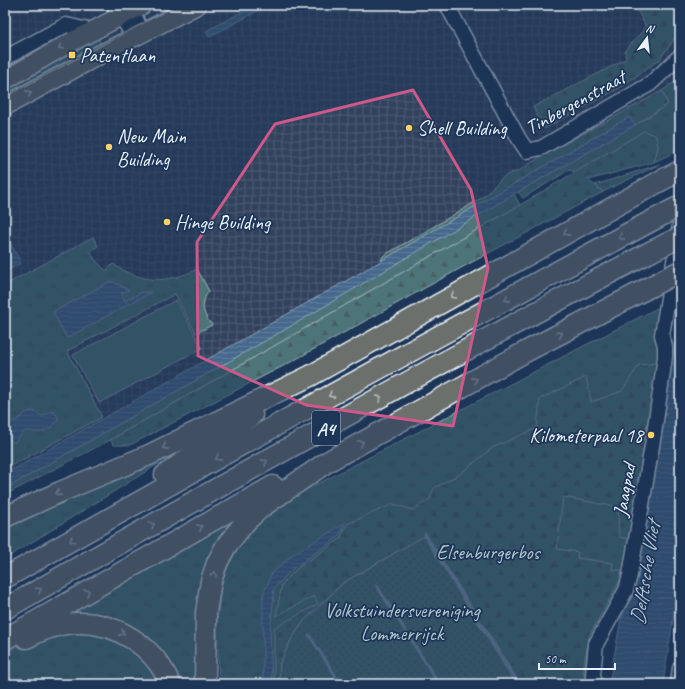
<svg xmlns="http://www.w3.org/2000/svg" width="685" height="689" font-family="Caveat,sans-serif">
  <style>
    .industrial { fill: url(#industrial-grid) }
    .grass { fill: url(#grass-tufts); stroke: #9bb3b8 }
    .forest { fill: url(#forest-firs); stroke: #9bb3b8 }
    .garden { fill: url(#garden-dots); stroke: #9bb3b8 }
    .pitch { fill: #4e7579; stroke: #9bb3b8 }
    .water { fill: url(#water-rules); stroke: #869eb7 }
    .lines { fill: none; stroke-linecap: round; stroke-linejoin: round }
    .stream { stroke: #869eb7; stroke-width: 3 }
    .minor-casing { stroke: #e8f1f8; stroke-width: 17 }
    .major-casing { stroke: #e8f1f8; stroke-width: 21 }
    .highway-casing { stroke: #e8f1f8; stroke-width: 23 }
    .minor { stroke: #1d3557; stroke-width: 14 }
    .major { stroke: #6c706d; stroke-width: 18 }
    .highway { stroke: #6c706d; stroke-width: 20 }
    .tram { stroke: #e8f1f8; stroke-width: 1 }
    .highway-bridge-casing { stroke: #e8f1f8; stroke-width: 23; stroke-linecap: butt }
    .highway-bridge { stroke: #6c706d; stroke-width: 20 }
    .oneway { stroke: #b6bdc0 }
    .marked { fill: none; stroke: #cd598a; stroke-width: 3; stroke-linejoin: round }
    .poi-dot { fill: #ffd166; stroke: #1d3557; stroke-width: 1.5 }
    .labels { text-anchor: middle; stroke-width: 3.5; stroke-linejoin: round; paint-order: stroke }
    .shield { fill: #1d3557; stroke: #abb9c8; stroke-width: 1 }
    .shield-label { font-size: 19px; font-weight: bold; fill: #e8f1f8 }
    .poi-label { font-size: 20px; fill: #e8f1f8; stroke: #1d3557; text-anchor: start }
    .street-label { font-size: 20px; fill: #e8f1f8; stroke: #1d3557 }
    .park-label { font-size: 20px; fill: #b2c6cc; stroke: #1d3557 }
    .water-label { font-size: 21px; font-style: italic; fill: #afc1d2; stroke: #1d3557 }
  </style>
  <defs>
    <pattern id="industrial-grid" width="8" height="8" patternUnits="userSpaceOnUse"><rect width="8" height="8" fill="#32425d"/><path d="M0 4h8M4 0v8" fill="none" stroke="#505e75"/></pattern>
    <pattern id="grass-tufts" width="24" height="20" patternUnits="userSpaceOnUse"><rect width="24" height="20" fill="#4e7579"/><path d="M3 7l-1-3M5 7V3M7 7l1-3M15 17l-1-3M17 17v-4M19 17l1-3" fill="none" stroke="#4a5e62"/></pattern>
    <pattern id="forest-firs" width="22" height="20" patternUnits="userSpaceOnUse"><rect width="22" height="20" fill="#4e7579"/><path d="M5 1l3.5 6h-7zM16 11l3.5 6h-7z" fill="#4a5e62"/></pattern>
    <pattern id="garden-dots" width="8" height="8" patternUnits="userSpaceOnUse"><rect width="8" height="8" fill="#4e7579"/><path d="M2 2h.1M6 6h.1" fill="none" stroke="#4a5e62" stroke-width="1.8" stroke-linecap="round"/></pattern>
    <pattern id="water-rules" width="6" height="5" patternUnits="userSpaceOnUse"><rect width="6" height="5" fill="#45678c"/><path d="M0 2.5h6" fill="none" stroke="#607d9d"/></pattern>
  </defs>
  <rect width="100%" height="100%" fill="#1d3557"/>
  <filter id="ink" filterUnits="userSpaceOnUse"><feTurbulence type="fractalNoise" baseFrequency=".025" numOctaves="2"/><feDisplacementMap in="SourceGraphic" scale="8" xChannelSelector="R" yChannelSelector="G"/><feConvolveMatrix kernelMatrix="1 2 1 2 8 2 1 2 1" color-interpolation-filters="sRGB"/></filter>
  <g filter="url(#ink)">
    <!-- industrial -->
    <path class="industrial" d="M5,5H680V83L188,378L5,496Z"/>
    <!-- grass -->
    <path class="grass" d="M98,38L103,47L5,99V86L36,71Z
      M680,78V150L654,162L658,147L575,172L569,170L523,198L518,192L635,125L668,104L662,91Z
      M660,164L603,192L595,185Z
      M514,194L520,205L110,440L5,495V489L291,326Z
      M93,237L98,246L90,252L97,262L106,271L113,264C139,283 169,284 197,269L209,291C200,303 202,314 212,325L196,333L175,294L67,351L102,417L5,469V285Z
      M661,306L660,364L623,580L591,637L585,670L589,684H219L217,623L221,586L228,566L242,541L266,518L302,492Z
      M226,422L29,544L5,559V527Z
      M233,516L237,519L228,531L201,684H177L158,652L54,621Z
      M83,627L132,644L162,684H5V653L30,639Z"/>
    <!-- forest -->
    <path class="forest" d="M635,5H680V29L673,41L660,59L621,87L544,129L533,107L626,59L625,51L646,27Z
      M662,91L668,104L635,125L629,117L381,261L383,256L462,210L484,196L503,177L513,172L515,173L542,156Z
      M644,131L656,136L658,147L654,162L588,180L603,192L461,268L289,363L130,445H114L110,440L520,205Z
      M657,363L652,411L631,539L619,537L618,507L563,497L557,549L578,552L577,558L613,563L612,570H622L620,580L589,636L583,670L587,684H516L424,536L343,583L304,621L291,640L280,663L279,684H274V628L318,604L314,596L276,616L282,584L298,568L340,539L347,524L393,504L413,510L430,499L434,488L460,474L492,448L537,428L540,399L586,377L591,402L622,391L639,365Z"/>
    <!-- garden -->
    <path class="garden" d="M424,536L516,684H279L280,663L291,640L304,621L343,583Z"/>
    <!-- pitch -->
    <path class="pitch" d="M176,300L202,348L99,403L73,355Z"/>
    <!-- water -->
    <path class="water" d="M255,5H269L209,37L206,31Z
      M629,117L635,125L518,192L291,326L5,489V474L381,261Z
      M5,233L21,263L5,272Z
      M111,281L129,290L121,293L125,301L142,292H151L67,338L53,312Z
      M680,321V575L663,684H609L621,618L632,596L636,580L675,344Z
      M30,411H34L42,416L52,411C55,413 57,414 58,418C58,422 56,423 53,426C48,430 42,433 35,432C32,432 29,430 26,431C22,432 18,438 15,442C9,443 11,436 5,432V418C19,426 19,415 30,411Z
      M345,523L338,537L291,570L273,590L274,594L270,632L272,684H263V595L272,573L293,554Z"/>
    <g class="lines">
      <!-- stream -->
      <path class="stream" d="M425,534L519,684
        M377,586L439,684
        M309,635L341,684"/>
      <!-- minor casing -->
      <g class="minor-casing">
        <path id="minor" d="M114,5L134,37
          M130,5L142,33
          M447,5L519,139L527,151L541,148L650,84L680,56
          M5,58L66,25L92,31
          M595,684L593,675L596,644L626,590L630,575L654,434L665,357V346L662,335L680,225
          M678,684L680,668"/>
      </g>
      <!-- major casing -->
      <g class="major-casing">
        <path id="major" d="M5,80L64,46L142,5
          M5,106L101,54L197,5"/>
      </g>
      <!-- highway casing -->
      <g class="highway-casing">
        <path id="highway" d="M165,475L206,445L230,430L252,415
          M5,517L60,492L149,455L310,376L662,180L680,171
          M5,578C220,455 437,336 655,219L680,206
          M5,609C218,487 432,366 650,252
          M26,638C41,630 59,624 76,623C116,621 155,647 170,684
          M5,639L273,486
          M205,684L206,612L211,581L217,563L226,546L246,521L263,506L327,462L525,352L644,290"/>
      </g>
      <!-- minor -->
      <use href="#minor" class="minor"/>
      <!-- major -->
      <use href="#major" class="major"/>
      <!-- highway -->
      <use href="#highway" class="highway"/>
      <!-- tram -->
      <path class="tram" d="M5,97L177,5"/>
      <!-- highway-bridge casing -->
      <g class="highway-bridge-casing">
        <path id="highway-bridge" d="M650,252L680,237
          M644,290L680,271"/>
      </g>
      <!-- highway-bridge -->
      <use href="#highway-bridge" class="highway-bridge"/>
    </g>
    <!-- one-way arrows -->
    <defs><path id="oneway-chevron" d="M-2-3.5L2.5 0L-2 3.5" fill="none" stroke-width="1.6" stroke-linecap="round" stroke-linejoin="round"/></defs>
    <g class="oneway">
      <use href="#oneway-chevron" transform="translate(61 47) rotate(150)"/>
      <use href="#oneway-chevron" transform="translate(29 93) rotate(-28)"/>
      <use href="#oneway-chevron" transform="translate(566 233) rotate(151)"/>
      <use href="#oneway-chevron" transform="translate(621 237) rotate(152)"/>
      <use href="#oneway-chevron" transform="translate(453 296) rotate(151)"/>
      <use href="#oneway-chevron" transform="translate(507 299) rotate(152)"/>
      <use href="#oneway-chevron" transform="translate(560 334) rotate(-28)"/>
      <use href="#oneway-chevron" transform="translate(475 380) rotate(-29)"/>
      <use href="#oneway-chevron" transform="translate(331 395) rotate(151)"/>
      <use href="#oneway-chevron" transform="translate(379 398) rotate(-29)"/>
      <use href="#oneway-chevron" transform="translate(361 443) rotate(-29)"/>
      <use href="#oneway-chevron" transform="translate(165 447) rotate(154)"/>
      <use href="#oneway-chevron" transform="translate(218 458) rotate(151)"/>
      <use href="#oneway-chevron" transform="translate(265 462) rotate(-29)"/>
      <use href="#oneway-chevron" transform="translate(58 493) rotate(156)"/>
      <use href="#oneway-chevron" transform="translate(152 525) rotate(-30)"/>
      <use href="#oneway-chevron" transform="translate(200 527) rotate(-30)"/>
      <use href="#oneway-chevron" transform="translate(72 540) rotate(150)"/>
      <use href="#oneway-chevron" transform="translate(214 574) rotate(-71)"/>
      <use href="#oneway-chevron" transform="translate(39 590) rotate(-30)"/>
      <use href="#oneway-chevron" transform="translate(87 592) rotate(-30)"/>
      <use href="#oneway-chevron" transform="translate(122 633) rotate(25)"/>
    </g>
  </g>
  <!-- marked area -->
  <path d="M0 0H685V689H0ZM413,90L471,190L488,268L453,426L306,405L198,356L197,242L275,124Z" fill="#1d3557" fill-opacity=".55" fill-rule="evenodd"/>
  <path class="marked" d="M413,90L471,190L488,268L453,426L306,405L198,356L197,242L275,124Z"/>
  <!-- markers -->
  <g class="poi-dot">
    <rect x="68" y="51" width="8" height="8" rx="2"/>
    <circle cx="409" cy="128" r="4"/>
    <circle cx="109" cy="147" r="4"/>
    <circle cx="167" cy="222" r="4"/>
    <circle cx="651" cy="435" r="4"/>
  </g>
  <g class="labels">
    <!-- shield labels -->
    <rect class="shield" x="312" y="411" width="28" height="34" rx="3"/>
    <g class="shield-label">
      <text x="326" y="435">A4</text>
    </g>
    <!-- poi labels -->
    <g class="poi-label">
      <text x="80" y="62">Patentlaan</text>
      <text x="417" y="135">Shell Building</text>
      <text x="117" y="143">New Main<tspan x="117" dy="23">Building</tspan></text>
      <text x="175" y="229">Hinge Building</text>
      <text x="643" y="442" text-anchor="end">Kilometerpaal 18</text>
    </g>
    <!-- street labels -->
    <g class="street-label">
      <text transform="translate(575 102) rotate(-29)" y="7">Tinbergenstraat</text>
      <text transform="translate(624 490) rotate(-80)" y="7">Jaagpad</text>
    </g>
    <!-- park labels -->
    <g class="park-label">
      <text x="488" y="559">Elsenburgerbos</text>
      <text x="402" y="617">Volkstuindersvereniging<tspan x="402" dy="23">Lommerrijck</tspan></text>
    </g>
    <!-- water labels -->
    <g class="water-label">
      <text transform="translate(645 573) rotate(-81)" y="7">Delftsche Vliet</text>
    </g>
  </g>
  <!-- margin -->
  <rect width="685" height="689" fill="none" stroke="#1d3557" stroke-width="20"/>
  <rect x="10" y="10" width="665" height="669" fill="none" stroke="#e8f1f8" stroke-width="1.5" filter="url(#ink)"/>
  <!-- north arrow -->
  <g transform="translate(647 38) rotate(15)" stroke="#1d3557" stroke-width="3" paint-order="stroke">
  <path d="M0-3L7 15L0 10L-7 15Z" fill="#e8f1f8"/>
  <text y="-6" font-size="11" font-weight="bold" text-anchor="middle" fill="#e8f1f8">N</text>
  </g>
  <!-- scale -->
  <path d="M539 663v6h76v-6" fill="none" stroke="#e8f1f8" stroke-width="2"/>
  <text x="545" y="663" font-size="12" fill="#e8f1f8" stroke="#1d3557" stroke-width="3" paint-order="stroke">50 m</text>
</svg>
